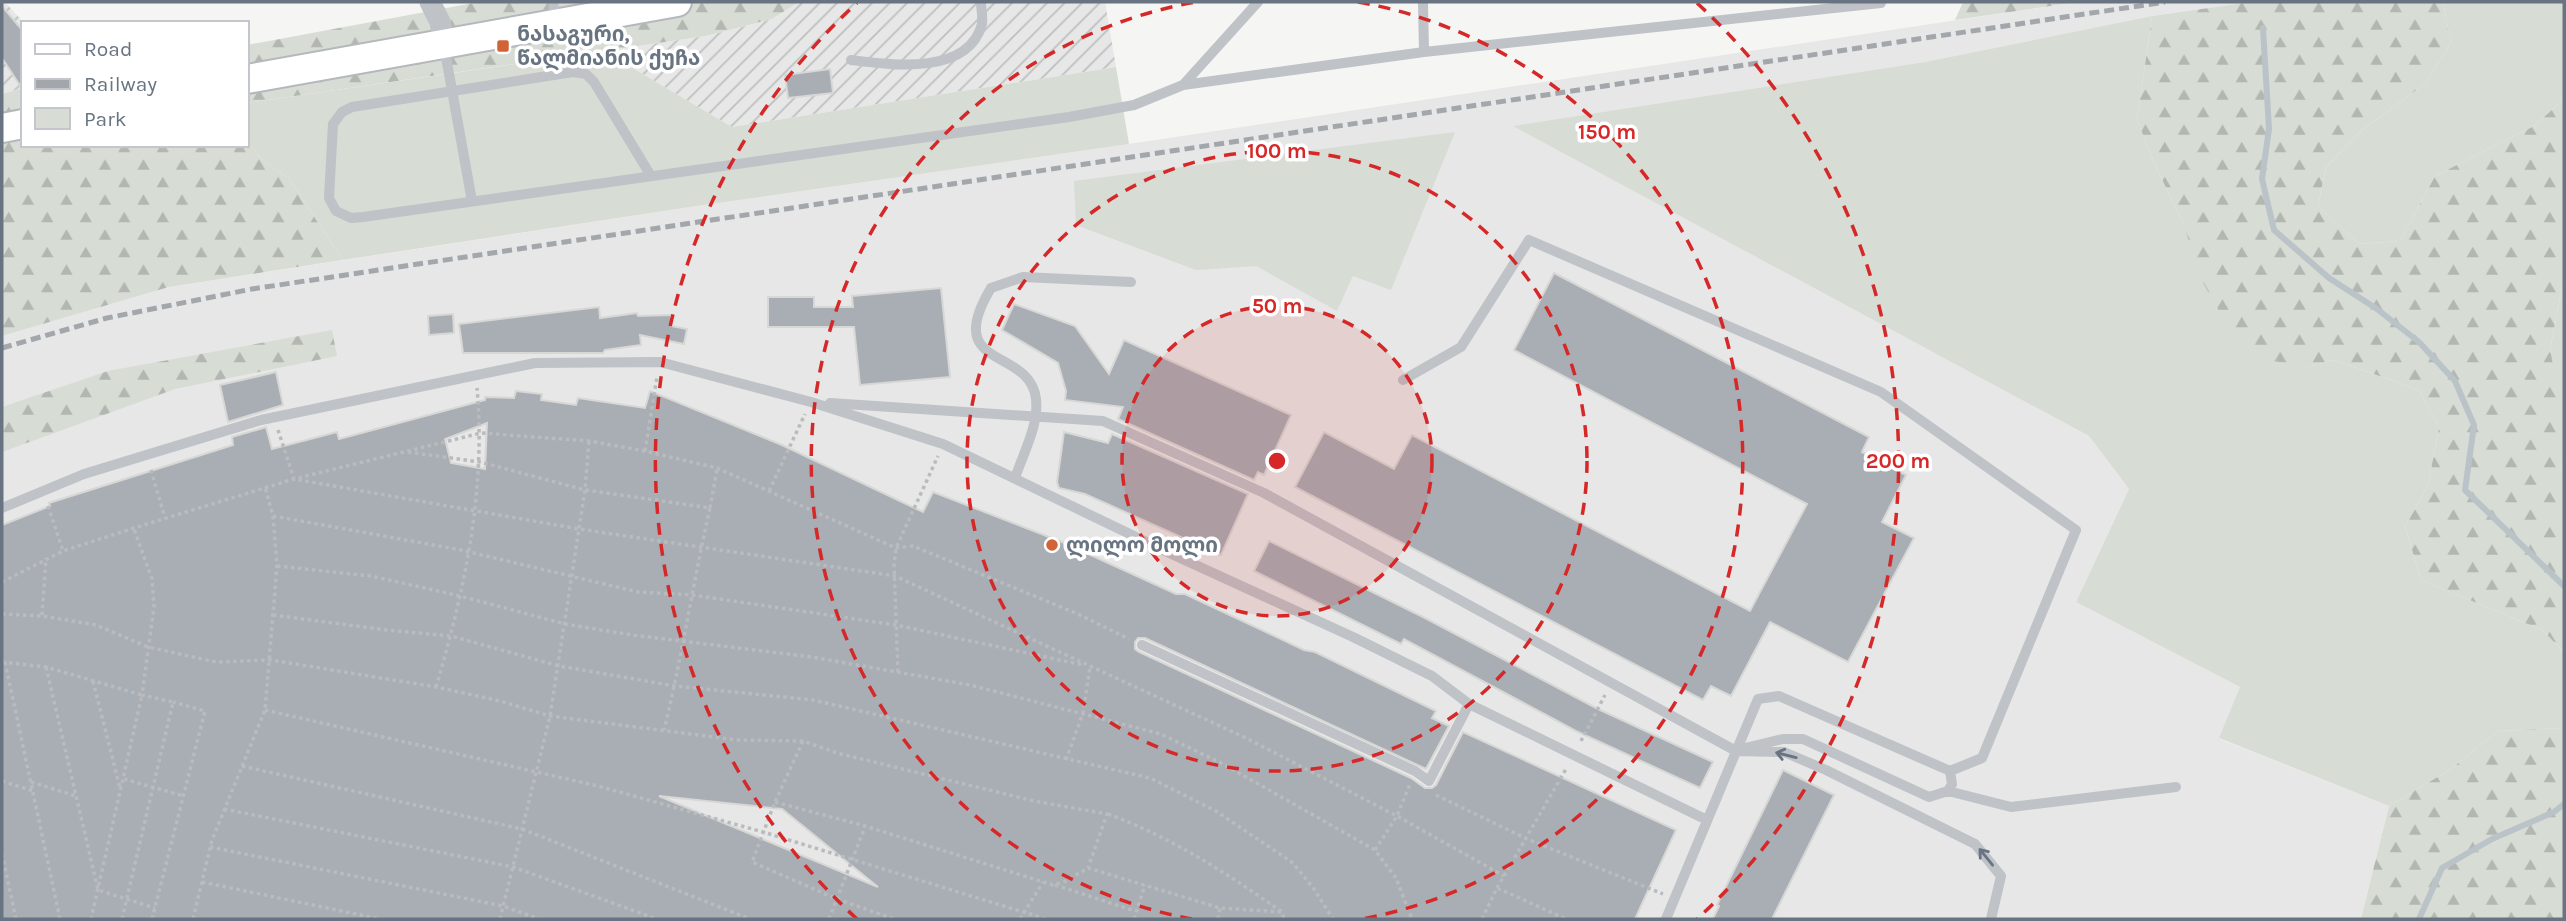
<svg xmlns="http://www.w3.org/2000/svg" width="2566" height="921" font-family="Karla,'Noto Sans Georgian',sans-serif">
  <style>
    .built { fill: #e6e7e6; fill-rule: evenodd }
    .industrial { fill: url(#industrial-furrows) }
    .green { fill: #d7dcd4 }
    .forest { fill: url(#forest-firs) }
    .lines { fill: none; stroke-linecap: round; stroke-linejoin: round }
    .stream { stroke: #bac3c8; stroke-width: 6 }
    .building { fill: #a8aeb4; stroke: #d7d7d5; stroke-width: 2; fill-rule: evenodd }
    .secondary-casing { stroke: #b4b8bc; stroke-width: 32 }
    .path { stroke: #b9bbbe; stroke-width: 3.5; stroke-dasharray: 3.5 3.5; stroke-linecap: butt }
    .lane { stroke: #bfc2c6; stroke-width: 10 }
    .street { stroke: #bfc2c6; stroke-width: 21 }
    .secondary { stroke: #fff; stroke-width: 28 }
    .rail { stroke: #a3a7ac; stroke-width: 5; stroke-dasharray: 10 5; stroke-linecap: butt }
    .oneway { stroke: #687481 }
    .ring { fill: none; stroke: #d62828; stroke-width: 3.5; stroke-dasharray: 12 9 }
    .poi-dot { fill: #d26336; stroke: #fff; stroke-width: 2.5 }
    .labels { text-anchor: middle; stroke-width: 7; stroke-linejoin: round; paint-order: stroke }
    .poi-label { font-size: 21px; font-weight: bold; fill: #687481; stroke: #fff; text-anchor: start }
    .centre { fill: #d62828; stroke: #fff; stroke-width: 3.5 }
    .ring-label { font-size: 21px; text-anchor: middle; font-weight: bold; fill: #d62828; stroke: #fff; stroke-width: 7; stroke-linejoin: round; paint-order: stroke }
  </style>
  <defs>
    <pattern id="industrial-furrows" width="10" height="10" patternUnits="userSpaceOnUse" patternTransform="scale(1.75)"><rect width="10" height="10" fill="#e6e7e6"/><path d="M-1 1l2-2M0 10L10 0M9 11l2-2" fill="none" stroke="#bec0c0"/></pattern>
    <pattern id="forest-firs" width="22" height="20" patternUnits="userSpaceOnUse" patternTransform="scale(1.75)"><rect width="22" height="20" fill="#d7dcd4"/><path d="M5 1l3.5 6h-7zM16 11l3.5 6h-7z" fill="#b2b7b1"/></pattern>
  </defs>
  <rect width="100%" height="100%" fill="#f5f6f3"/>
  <!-- built -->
  <path class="built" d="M2078,2H2251L2152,16L1925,62L1514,126L2089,436L2129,489L2076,602L2240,687L2220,739L2389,806L2361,919H2V336L169,287L690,207L1129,144ZM1455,132L1353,276L1337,310L1256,266Z"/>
  <!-- industrial -->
  <path class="industrial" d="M2,2H5L24,23L23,88L2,94Z
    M799,2H1105L1116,67L732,127L604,51L706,36L772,19Z"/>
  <!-- green -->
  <path class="green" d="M2443,2H2564V99L2534,126L2435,176L2400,241L2359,244L2318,206L2326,167L2362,130L2425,84L2451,43Z
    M2152,16L2137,120L2156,167L2183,223L2307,367L2334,360L2419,390L2439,427L2428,485L2405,526L2421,580L2542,630L2564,652V724L2562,728L2498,731L2451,769L2389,806L2219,738L2240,687L2076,602L2129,489L2089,436L1513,126L1925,62Z
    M604,51L732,127L1116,67L1129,144L690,207L343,260L289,179L263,160L247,143V103Z
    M1455,132L1391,290L1353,276L1337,311L1256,266L1196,270L1076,225L1074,181Z
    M2564,278V476L2561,468L2550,349Z"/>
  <!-- forest -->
  <path class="forest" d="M479,2H799L772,19L706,36L247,103V45Z
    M1963,2H2078L1955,20Z
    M2251,2H2443L2451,43L2425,84L2362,130L2326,167L2318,206L2359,244L2400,241L2435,176L2534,126L2564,99V278L2550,349L2559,397L2561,468L2564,476V652L2542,630L2421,580L2405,526L2428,485L2439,427L2419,390L2334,360L2307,367L2262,359L2224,320L2202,281L2183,223L2156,167L2137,120L2152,16Z
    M23,88V145H247V143L263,160L289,179L343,260L169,287L2,336V94Z
    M332,330L337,356L175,389L2,452V407L108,371Z
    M2564,724V919H2361L2389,806L2451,769L2498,731L2562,728Z"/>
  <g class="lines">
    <!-- stream -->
    <path class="stream" d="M2263,28L2269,129L2262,179L2274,230L2329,278L2377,309L2419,342L2455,381L2474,425L2465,490L2564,586
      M2419,919L2442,868L2492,839L2554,812L2564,804"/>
  </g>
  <!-- building -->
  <path class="building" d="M2,6L23,31V90L2,58Z
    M830,69L833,93L788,98L785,75Z
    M1554,273L1869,437L1862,452L1906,475L1882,522L1914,538L1848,662L1770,622L1731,696L1711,686L1703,700L1295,487L1324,432L1394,469L1412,435L1750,611L1807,504L1514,350Z
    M941,288L950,377L860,385L854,327H768V297H814V307H853L852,296Z
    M1014,304L1075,326L1109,374L1124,340L1291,415L1264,475L1258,472L1254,480L1118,419L1123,407L1065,400L1066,391L1058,363L1002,330Z
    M599,307L600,318L637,313L638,316L671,315V326L687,329L684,344L640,335L641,345L605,350L603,353H463L459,324Z
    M453,314L454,333L429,335L428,316Z
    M276,372L283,405L228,422L220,385Z
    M516,391L542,394L541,400L576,405L578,398L645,408L650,391L782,445L923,512L933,492L1062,542L1176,594H1185L1304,650L1315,652L1436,711L1432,718L1449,726L1426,769L1145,638H1138L1135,642V649L1139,652L1411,778L1425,788H1432L1436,785L1463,732L1676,830L1635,919H2V525L50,506L49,503L233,445L232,437L263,428L266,427L272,449L337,432L339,439L485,400V397L514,398ZM487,423L485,469L451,463L445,439ZM659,796L782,809L878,887Z
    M1064,432L1108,443L1112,434L1248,494L1221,555L1085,494L1059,488L1057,482Z
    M1269,541L1423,617L1598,709L1713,762L1700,788L1576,731L1404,639L1401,644L1254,571Z
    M1783,770L1834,795L1772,919H1713L1719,906L1717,905Z"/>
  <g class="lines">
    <!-- secondary casing -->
    <g class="secondary-casing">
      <path id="secondary" d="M247,79L677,2
        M2,128L23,124"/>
    </g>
    <!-- path -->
    <path class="path" d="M278,430L294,479L579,529L895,576L1246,738L1397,816L1504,876
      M645,451L657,377
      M408,452L480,462L585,490L710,508C693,582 682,657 664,730
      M151,470L165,518
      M769,491L805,414
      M48,506L63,551
      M710,508L717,469
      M273,516L461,550L638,592L692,595L896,625L1083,665
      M277,566L371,576L460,596L565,624L632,635L812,657L970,685L1161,734L1223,764L1375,850L1396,878L1412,919
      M2,582L63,551L134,528L294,479L481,433L589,441L645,451L717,468L896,548L913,546L1078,614L1129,639
      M2,614L42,616L96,625L148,647L216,662L271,660L436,687L500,701L550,716L737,740L803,741L837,753L1034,801L1107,814L1088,868
      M42,615L46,558
      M273,615L386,630L451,636L559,666L675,686L813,700L1150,778L1216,811L1293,863L1314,889L1333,919
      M2,662L46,667L142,695L91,919
      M5,662L60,919
      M46,667L98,890L155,908
      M898,672L894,564L896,548L938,456
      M93,681L120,788
      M436,687C465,589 486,491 477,388
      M265,710L598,786L763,832L1046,919
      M803,741L775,802L752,862L837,899L894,919
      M1581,741L1605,695
      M1066,760L1083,713L1090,667
      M242,766L522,829L750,919
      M124,779L184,796
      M2,781L33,791
      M31,782L76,796
      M1436,795L1527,839L1663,894
      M775,802L865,826L1053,885L1066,881L1088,868L1220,908L1282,912
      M224,809L513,867L657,919
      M1108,814C1171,837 1228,874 1282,912L1284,919
      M210,847L503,906L539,919
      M1375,850L1397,816L1410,784
      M2,854L16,919
      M202,882L380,919
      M1055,885L1135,911
      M1497,888L1566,769
      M122,919L173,702L142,695L154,607L152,579L134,529
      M152,919L205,711L173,702
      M193,919L212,840L265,710L277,566L273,516L265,487
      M500,919L550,716L585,490L589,441
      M829,919L865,827
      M1020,919L1043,882
      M1134,919L1145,885
      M1218,919L1220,908
      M1482,919L1497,888L1566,919"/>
    <!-- lane -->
    <path class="lane" d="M553,2L556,21
      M1423,2L1424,52
      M444,46L472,201
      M851,60C891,65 968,76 982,24C983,17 981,8 981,2
      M1183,85L1424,52L1881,3
      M651,176L594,82L586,74L573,72L352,107L342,112L333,124L329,198L336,211L351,218L363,217L1069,117L1134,105L1183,85L1258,2
      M1403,380L1461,347L1529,240L1881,392L2076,530L1982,758L1950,771L1779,696L1758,699L1666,919
      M830,403L1103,421L1264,493L1736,751L1784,752L1826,770L1975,844L2001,876L1991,919
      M1015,478C1023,454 1039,425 1036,399C1030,346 941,371 991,288L1023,277L1131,282
      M2,508L84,474L261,420L535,363L660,362L811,402L943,444L1165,551L1353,637L1432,676L1469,704L1707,820
      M1142,645L1415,771L1429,781L1469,704
      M1745,748L1783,739H1803L1929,797L1948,791L1952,784L1950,771
      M1948,791L2011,807L2176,787"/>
    <!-- street -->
    <path class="street" d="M430,2L440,22L444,44"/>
    <!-- secondary -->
    <use href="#secondary" class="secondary"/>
    <!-- rail -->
    <path class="rail" d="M2,348L107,318L252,289L2165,2"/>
  </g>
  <!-- one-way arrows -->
  <defs><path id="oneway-shaft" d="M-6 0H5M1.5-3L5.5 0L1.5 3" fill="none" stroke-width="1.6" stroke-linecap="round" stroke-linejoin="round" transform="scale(1.75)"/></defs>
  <g class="oneway">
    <use href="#oneway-shaft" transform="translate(1786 755) rotate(-166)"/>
    <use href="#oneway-shaft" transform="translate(1986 857) rotate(-129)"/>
  </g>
  <!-- distance rings -->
  <circle cx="1277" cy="461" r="155" fill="#d62828" fill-opacity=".12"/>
  <g class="ring">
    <circle cx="1277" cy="461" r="155"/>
    <circle cx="1277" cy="461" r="310"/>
    <path d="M1192 919A466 466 0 0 1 1196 2M1358 2A466 466 0 0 1 1362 919"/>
    <path d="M857 919A621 621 0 0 1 857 3M1697 3A621 621 0 0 1 1697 919"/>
  </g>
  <!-- markers -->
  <g class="poi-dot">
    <rect x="496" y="39" width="14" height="14" rx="3.5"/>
    <circle cx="1052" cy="545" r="7"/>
  </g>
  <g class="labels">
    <!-- poi labels -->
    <g class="poi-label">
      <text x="517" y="41">ნასაგური,<tspan x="517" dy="24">წალმიანის ქუჩა</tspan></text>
      <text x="1066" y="552">ლილო მოლი</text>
    </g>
  </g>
  <circle cx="1277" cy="461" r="10" class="centre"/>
  <g class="ring-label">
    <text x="1607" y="139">150 m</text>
    <text x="1277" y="158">100 m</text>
    <text x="1277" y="313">50 m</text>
    <text x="1898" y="468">200 m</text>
  </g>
  <!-- border -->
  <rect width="2566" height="921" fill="none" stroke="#687481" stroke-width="7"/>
  <!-- legend -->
  <rect x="21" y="21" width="228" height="126" fill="#ffffff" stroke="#c3c7cd" stroke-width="2"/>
  <rect x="35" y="44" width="35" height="10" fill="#ffffff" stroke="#c3c7cd" stroke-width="2"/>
  <text x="84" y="56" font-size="21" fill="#687481">Road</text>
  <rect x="35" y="79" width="35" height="10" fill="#a3a7ac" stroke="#c3c7cd" stroke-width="2"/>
  <text x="84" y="91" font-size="21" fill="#687481">Railway</text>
  <rect x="35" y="108" width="35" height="21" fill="#d7dcd4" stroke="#c3c7cd" stroke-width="2"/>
  <text x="84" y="126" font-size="21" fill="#687481">Park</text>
</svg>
